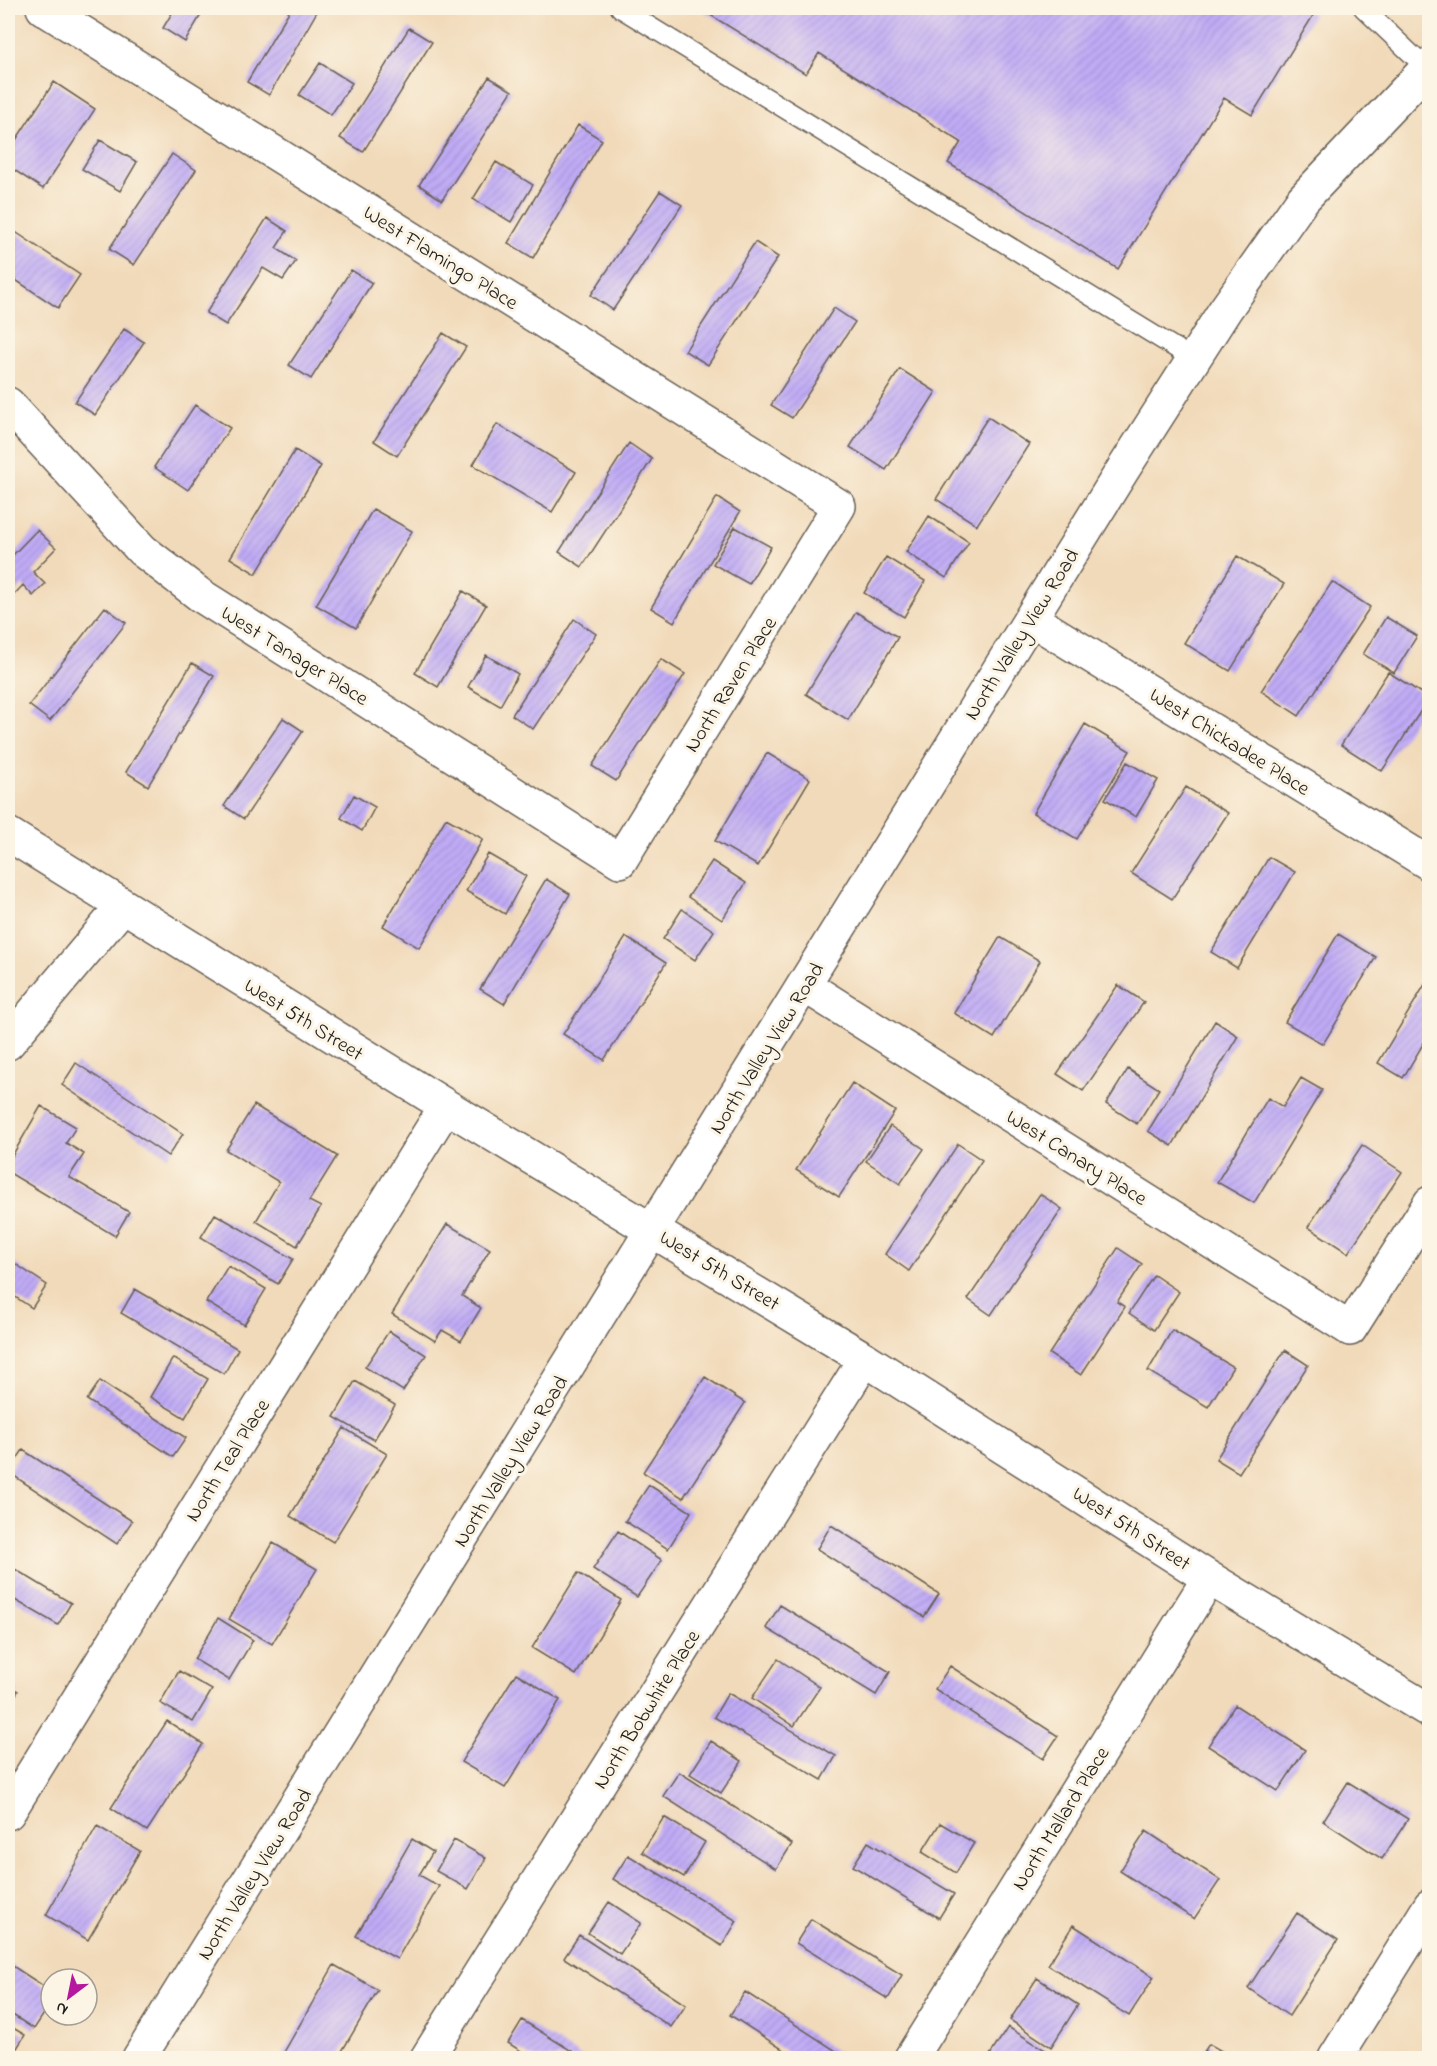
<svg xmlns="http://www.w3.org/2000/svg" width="1437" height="2066" font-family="'Indie Flower',sans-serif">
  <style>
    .building { fill: url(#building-hatch) }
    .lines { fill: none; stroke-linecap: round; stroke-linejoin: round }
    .service-casing { stroke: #675e53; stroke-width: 21 }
    .minor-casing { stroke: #675e53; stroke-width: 36 }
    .tertiary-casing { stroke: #675e53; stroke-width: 36 }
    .service { stroke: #fff; stroke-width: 18 }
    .minor { stroke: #fff; stroke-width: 33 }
    .tertiary { stroke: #fff; stroke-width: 33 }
    .labels { text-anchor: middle; stroke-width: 6; stroke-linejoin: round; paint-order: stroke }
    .street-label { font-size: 21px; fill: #1c1c1c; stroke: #fcf5e5 }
  </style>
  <defs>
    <pattern id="building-hatch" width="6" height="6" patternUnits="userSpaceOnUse" patternTransform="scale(1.5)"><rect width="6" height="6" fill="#c0abf6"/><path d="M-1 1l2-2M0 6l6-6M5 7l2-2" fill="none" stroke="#a493d2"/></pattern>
  </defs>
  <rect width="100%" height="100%" fill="#fcf5e5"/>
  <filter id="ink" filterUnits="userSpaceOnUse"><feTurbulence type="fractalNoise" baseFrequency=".0167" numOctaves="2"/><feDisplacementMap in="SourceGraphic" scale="12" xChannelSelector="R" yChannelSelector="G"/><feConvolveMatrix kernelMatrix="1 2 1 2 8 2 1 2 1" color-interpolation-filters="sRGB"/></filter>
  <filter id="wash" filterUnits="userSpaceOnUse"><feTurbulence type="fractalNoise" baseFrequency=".008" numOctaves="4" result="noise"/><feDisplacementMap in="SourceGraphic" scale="24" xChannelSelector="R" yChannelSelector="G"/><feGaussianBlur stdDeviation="1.35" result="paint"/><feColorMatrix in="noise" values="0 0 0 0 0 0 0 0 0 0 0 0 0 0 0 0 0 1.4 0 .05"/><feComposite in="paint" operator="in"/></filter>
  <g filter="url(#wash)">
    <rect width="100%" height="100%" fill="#f1daba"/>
    <g id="blocks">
      <!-- building -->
      <path class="building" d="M175,8H205L185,42L163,28Z
        M291,8H319L269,95L247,82Z
        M699,8H1303L1314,14L1252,115L1224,98L1118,269L948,163L961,142L819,53L806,74Z
        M409,28L432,42L363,152L340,138Z
        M320,63L352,83L331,115L299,95Z
        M489,77L512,91L442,200L419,185Z
        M54,82L95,109L43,189L8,166V152Z
        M578,125L602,140L533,258L508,243Z
        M100,140L137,162L120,191L82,169Z
        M172,154L196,170L134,265L109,249Z
        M496,162L533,185L511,222L473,199Z
        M660,191L682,205L613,310L591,295Z
        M267,218L287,231L276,248L296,261L283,280L263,268L226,325L206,313Z
        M8,227L80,275L58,308L8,275Z
        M755,242L778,257L708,365L685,351Z
        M351,270L372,283L311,379L289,365Z
        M834,308L855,322L792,418L771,405Z
        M124,329L144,342L95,415L75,402Z
        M443,333L466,347L397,456L374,441Z
        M900,369L936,392L886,470L850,447Z
        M195,405L230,428L188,490L154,467Z
        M988,417L1029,444L977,525L936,499Z
        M497,424L576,472L552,512L473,465Z
        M629,443L652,459L582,567L559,552Z
        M295,450L321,466L256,574L230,558Z
        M717,497L740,512L674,622L651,608Z
        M373,509L412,531L356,628L316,605Z
        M929,516L969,542L946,578L906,552Z
        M735,527L771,547L749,584L713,564Z
        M37,530L56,548L33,572L45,584L33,596L23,585L8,601V560Z
        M1237,556L1284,584L1230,671L1184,643Z
        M886,557L925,581L904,617L864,593Z
        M1332,582L1370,607L1299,716L1261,691Z
        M463,591L486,605L438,687L415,673Z
        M105,607L126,623L50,721L29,705Z
        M856,612L898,637L848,720L806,694Z
        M1386,617L1417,636L1394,673L1363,654Z
        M574,619L596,634L533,729L512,715Z
        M486,655L518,674L500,706L468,687Z
        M661,659L685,674L616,781L592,766Z
        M192,663L214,676L148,786L126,772Z
        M1388,672L1429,698L1382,771L1341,745Z
        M283,718L303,731L244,819L224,806Z
        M1085,724L1130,751L1077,839L1033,813Z
        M767,753L810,779L758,866L715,841Z
        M1127,762L1158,780L1136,817L1105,799Z
        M1186,787L1228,813L1172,899L1131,873Z
        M354,795L375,807L362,831L341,818Z
        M446,818L483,839L419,948L383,926Z
        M488,854L526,876L505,914L466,891Z
        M1269,857L1295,872L1237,968L1211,952Z
        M712,861L746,883L722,920L688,897Z
        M546,879L570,894L504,1004L480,989Z
        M682,909L714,931L695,960L663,939Z
        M1338,934L1376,957L1323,1044L1285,1022Z
        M626,937L666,963L604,1060L563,1034Z
        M1000,937L1040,961L994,1038L954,1013Z
        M1430,976V1041L1426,1039L1403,1078L1378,1063Z
        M1118,985L1144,1002L1083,1091L1057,1074Z
        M1215,1021L1238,1036L1172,1146L1148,1131Z
        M76,1063L183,1134L168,1156L62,1085Z
        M1128,1069L1159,1089L1137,1124L1106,1104Z
        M1301,1078L1322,1090L1254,1203L1217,1182L1268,1098L1283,1107Z
        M852,1083L895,1111L839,1197L796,1170Z
        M254,1105L337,1156L309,1201L321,1207L297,1246L256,1221L279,1182L226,1150Z
        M41,1106L76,1127L66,1143L84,1154L69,1177L129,1212L115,1236L8,1172V1163Z
        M890,1126L924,1149L900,1184L866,1161Z
        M958,1144L982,1160L909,1271L885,1254Z
        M1362,1145L1402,1172L1348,1253L1308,1227Z
        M1040,1194L1062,1209L991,1315L968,1299Z
        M215,1214L293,1259L278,1284L201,1237Z
        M447,1224L490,1249L462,1296L481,1308L461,1341L442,1330L435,1341L392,1314Z
        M1118,1248L1142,1264L1117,1302L1125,1307L1081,1375L1049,1354Z
        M8,1259L47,1285L32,1308L8,1292Z
        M228,1266L266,1289L244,1325L206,1302Z
        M1154,1275L1179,1292L1154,1330L1129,1313Z
        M135,1289L238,1349L224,1374L121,1313Z
        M1172,1330L1233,1367L1208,1407L1148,1371Z
        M389,1331L426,1355L403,1391L365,1367Z
        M1285,1350L1308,1365L1239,1473L1216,1459Z
        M173,1358L208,1379L185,1418L150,1397Z
        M705,1377L745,1403L683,1498L643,1472Z
        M100,1381L186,1438L173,1457L87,1400Z
        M355,1381L395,1405L374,1440L334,1417Z
        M344,1428L387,1454L333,1542L290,1516Z
        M23,1450L132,1521L117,1544L8,1472Z
        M649,1485L691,1512L668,1549L625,1521Z
        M831,1525L939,1594L924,1617L817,1549Z
        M618,1531L662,1560L637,1597L593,1569Z
        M273,1543L317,1569L272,1644L229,1619Z
        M8,1565L71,1603L58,1625L8,1596Z
        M578,1573L621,1600L576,1675L532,1648Z
        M780,1605L890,1672L876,1695L766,1628Z
        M218,1618L253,1640L229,1680L194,1659Z
        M778,1659L820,1687L794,1726L752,1698Z
        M950,1666L1058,1736L1043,1759L935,1689Z
        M179,1671L212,1690L193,1722L160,1703Z
        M516,1673L560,1700L505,1788L461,1762Z
        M8,1685L18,1691L8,1708Z
        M728,1693L836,1756L822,1780L714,1717Z
        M1235,1705L1305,1750L1278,1791L1208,1746Z
        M167,1721L203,1744L147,1831L111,1808Z
        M711,1741L742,1761L721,1793L690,1774Z
        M679,1772L792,1844L776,1869L663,1796Z
        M1348,1782L1408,1819L1382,1859L1323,1821Z
        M664,1817L705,1842L684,1877L642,1852Z
        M940,1823L974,1843L956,1873L922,1852Z
        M97,1826L140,1851L88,1940L46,1915Z
        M1146,1831L1220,1880L1194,1919L1120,1871Z
        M412,1839L433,1852L419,1875L439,1886L397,1959L356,1936Z
        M454,1840L486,1858L468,1889L436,1871Z
        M868,1842L954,1894L939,1918L853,1866Z
        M628,1855L737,1921L722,1946L613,1879Z
        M609,1902L641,1923L620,1954L588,1933Z
        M1297,1913L1338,1940L1289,2016L1248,1988Z
        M811,1919L902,1975L888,1999L796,1943Z
        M1073,1925L1154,1977L1129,2016L1048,1965Z
        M579,1935L686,2005L671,2027L564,1958Z
        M8,1963L51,1991V2003L34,2029L8,2012Z
        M334,1965L378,1990L338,2058H290L283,2054Z
        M1037,1978L1078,2005L1051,2047L1010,2020Z
        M745,1992L847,2058H796L730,2015Z
        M522,2020L583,2058H532L508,2043Z
        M8,2025L25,2035L11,2058H8Z
        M1008,2027L1058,2058H988Z
        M1209,2044L1234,2058H1200Z"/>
    </g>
  </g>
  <g filter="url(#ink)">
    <use href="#blocks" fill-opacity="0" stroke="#675e53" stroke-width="1.5"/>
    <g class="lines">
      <!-- service casing -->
      <g class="service-casing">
        <path id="service" d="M620,8L1195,360
          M1363,8L1426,68"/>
      </g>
      <!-- minor casing -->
      <g class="minor-casing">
        <path id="minor" d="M8,404L142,550L200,595L620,861L839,506L43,8
          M1031,619L1430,864
          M8,834L446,1106L865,1359L1209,1578L1430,1711
          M804,985L1350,1329L1430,1203
          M8,1043L122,907
          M8,1813L446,1106
          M427,2058L865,1359
          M911,2058L1209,1578
          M1335,2058L1430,1906"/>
      </g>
      <!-- tertiary casing -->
      <g class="tertiary-casing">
        <path id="tertiary" d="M139,2058L1122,471L1225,310L1303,199L1430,65"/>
      </g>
      <!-- service -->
      <use href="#service" class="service"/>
      <!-- minor -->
      <use href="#minor" class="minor"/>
      <!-- tertiary -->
      <use href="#tertiary" class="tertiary"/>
    </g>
  </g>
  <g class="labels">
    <!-- street labels -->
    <g class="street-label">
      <text transform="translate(441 257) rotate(32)" y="7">West Flamingo Place</text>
      <text transform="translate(1021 634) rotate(-58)" y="7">North Valley View Road</text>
      <text transform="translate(295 655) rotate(32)" y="7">West Tanager Place</text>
      <text transform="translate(730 684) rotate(-58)" y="7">North Raven Place</text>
      <text transform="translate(1230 741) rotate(32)" y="7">West Chickadee Place</text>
      <text transform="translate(304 1019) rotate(32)" y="7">West 5th Street</text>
      <text transform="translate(766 1048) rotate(-58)" y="7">North Valley View Road</text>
      <text transform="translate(1077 1157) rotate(32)" y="7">West Canary Place</text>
      <text transform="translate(720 1270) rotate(31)" y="7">West 5th Street</text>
      <text transform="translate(227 1460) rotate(-58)" y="7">North Teal Place</text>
      <text transform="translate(510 1461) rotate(-58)" y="7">North Valley View Road</text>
      <text transform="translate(1132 1528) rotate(33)" y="7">West 5th Street</text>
      <text transform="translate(646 1709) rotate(-58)" y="7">North Bobwhite Place</text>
      <text transform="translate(1060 1818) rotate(-58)" y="7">North Mallard Place</text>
      <text transform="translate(254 1874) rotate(-58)" y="7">North Valley View Road</text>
    </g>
  </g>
  <!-- margin -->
  <rect width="1437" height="2066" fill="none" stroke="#fcf5e5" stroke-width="30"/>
  <!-- north arrow -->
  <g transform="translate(69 1997) rotate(212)"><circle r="28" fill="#fcf5e5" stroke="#a29e95" stroke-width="1.5"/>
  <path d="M0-4.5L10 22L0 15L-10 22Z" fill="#b5179e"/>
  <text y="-9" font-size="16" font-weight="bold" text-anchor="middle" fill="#1c1c1c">N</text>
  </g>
</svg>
